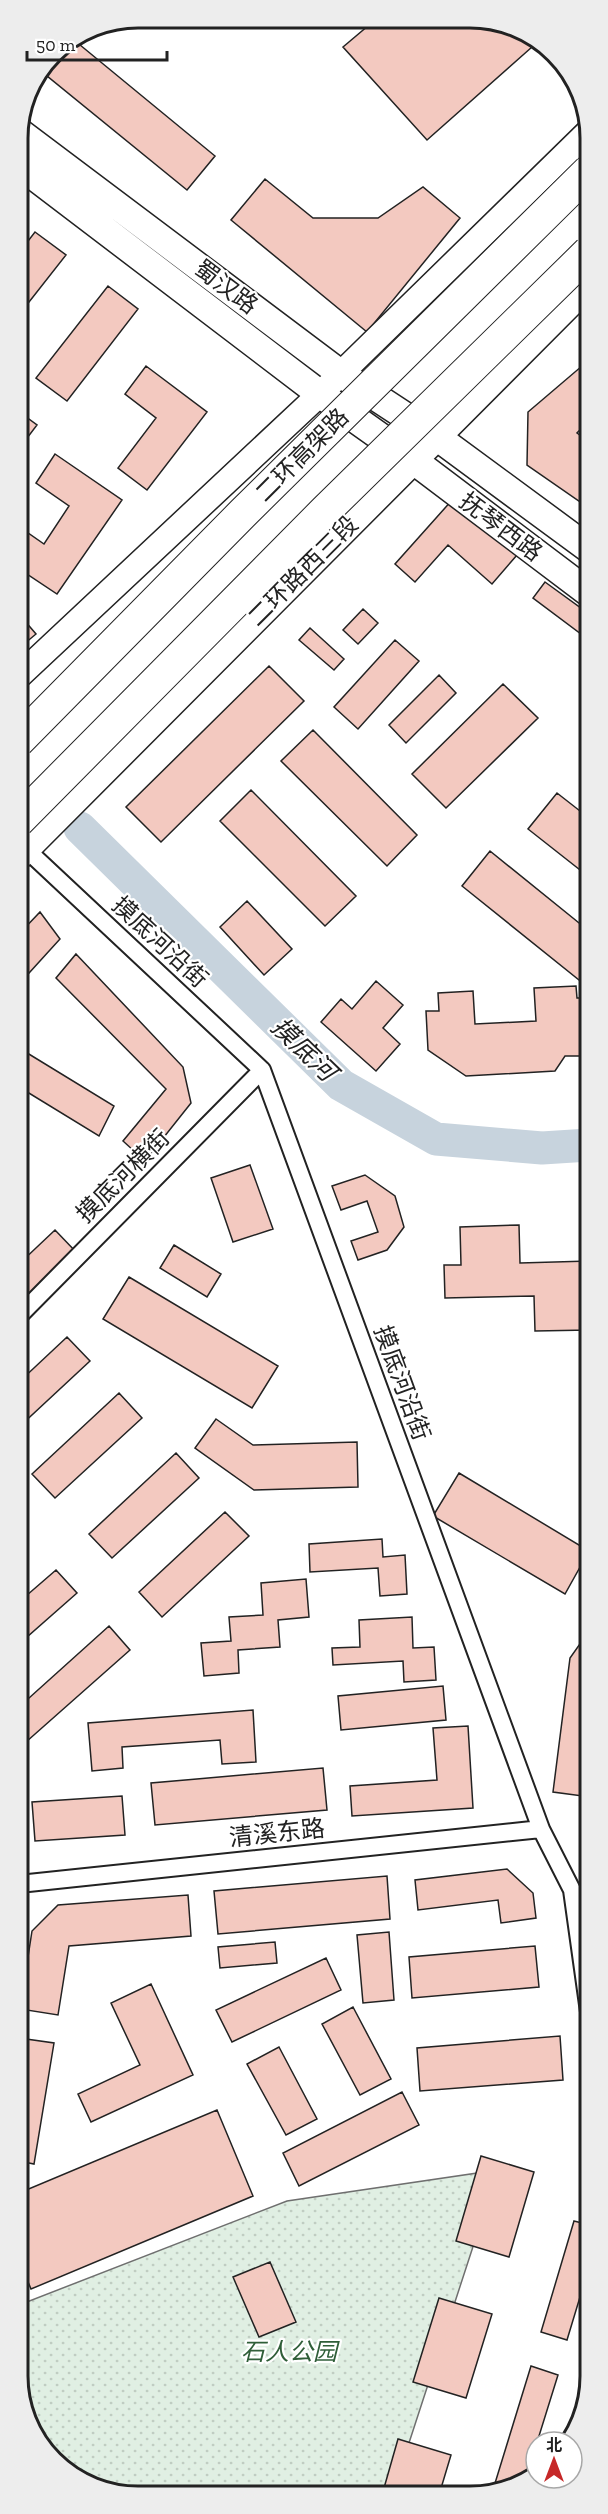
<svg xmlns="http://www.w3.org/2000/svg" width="608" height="2514" font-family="'Zilla Slab','Noto Sans SC',serif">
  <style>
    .park { fill: url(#park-dots); stroke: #6f6f6f; stroke-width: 1.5 }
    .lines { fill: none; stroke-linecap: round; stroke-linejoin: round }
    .river { stroke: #c7d3dd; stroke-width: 33 }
    .building { fill: #f3c9c0; stroke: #222; stroke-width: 1.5 }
    .street-casing { stroke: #222; stroke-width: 20 }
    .secondary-casing { stroke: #222; stroke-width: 27 }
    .primary-casing { stroke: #222; stroke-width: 30 }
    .street { stroke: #fff; stroke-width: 16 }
    .secondary { stroke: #fff; stroke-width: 24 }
    .primary { stroke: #fff; stroke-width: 27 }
    .highway-bridge-casing { stroke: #222; stroke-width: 34; stroke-linecap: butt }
    .highway-bridge { stroke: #fff; stroke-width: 32 }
    .labels { text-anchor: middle; stroke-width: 4.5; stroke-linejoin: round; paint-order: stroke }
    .street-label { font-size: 24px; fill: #222; stroke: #fff }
    .park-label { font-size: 24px; font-style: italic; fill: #2f5e38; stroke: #fff }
    .water-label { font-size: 26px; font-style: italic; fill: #222; stroke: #fff }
    .rim { fill: none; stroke: #222; stroke-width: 3 }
  </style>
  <defs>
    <pattern id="park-dots" width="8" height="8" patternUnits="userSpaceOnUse" patternTransform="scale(1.5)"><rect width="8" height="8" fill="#e0efe3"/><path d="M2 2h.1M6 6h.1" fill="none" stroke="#c0cdc2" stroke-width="1.8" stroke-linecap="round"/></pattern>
  </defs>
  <rect width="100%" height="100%" fill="#fff"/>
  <!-- park -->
  <path class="park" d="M498,2170L392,2495L115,2494L48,2455L19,2391V2305L287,2201Z"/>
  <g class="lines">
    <!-- river -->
    <path class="river" d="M80,828L341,1085L436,1139L542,1148L589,1145"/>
  </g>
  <!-- building -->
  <path class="building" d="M375,20H493L523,36L532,47L427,140L343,47Z
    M74,40L215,156L187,190L41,71L54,53Z
    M265,179L313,218H378L423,187L460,218L367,332L231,220Z
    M35,232L66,255L18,316V254Z
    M108,286L138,309L67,401L36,378Z
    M589,360V421L577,433L589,442V508L527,465L528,412Z
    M146,366L207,412L147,490L118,468L156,418L125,394Z
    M18,411L37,425L18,450Z
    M55,454L122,500L57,594L18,568V526L44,544L69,506L36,483Z
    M453,499L517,555L492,584L448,545L415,582L395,564Z
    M545,582L589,614V640L533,598Z
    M363,609L378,623L358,644L343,630Z
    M18,613L36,634L18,649Z
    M310,628L344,659L334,670L299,640Z
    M395,640L419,661L358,729L334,707Z
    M269,666L304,701L161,842L126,807Z
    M439,675L456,693L406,743L389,725Z
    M503,684L538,718L446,808L412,774Z
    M313,730L417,835L387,866L281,761Z
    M251,790L356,896L325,926L220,821Z
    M557,793L589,818V877L528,829Z
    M490,851L589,931V978L584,984L462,886Z
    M247,901L292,949L264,975L220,927Z
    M40,912L60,939L19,984V934Z
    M76,954L183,1067L191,1103L145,1161L123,1141L166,1089L56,978Z
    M376,981L403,1005L383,1028L400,1044L376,1071L321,1022L341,999L352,1009Z
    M576,986L577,998H589V1056H565L555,1071L466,1076L428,1050L426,1011H439L438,993L473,991L475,1024L536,1021L534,988Z
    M19,1048L114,1106L99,1136L19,1087Z
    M250,1165L273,1229L233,1242L211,1178Z
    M365,1175L395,1196L404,1227L387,1250L358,1260L351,1241L378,1232L367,1201L341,1210L332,1186Z
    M519,1225L520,1263L589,1261V1330L535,1331L534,1296L445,1298L444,1265H461L460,1227Z
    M55,1230L77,1253L19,1308V1264Z
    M174,1245L221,1274L207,1297L160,1268Z
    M129,1277L278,1366L252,1408L103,1319Z
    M67,1337L90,1361L19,1427V1382Z
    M119,1393L142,1418L55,1498L32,1474Z
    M216,1419L253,1445L357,1442L358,1487L254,1490L195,1448Z
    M176,1453L199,1478L112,1558L89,1534Z
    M459,1473L589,1551L565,1594L433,1516Z
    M225,1512L249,1536L162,1617L139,1592Z
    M382,1539L383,1557L405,1555L407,1594L380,1596L378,1568L310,1572L309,1544Z
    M56,1570L77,1593L19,1644V1602Z
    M306,1579L309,1617L278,1620L280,1647L238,1650L239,1673L204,1676L201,1643L231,1641L229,1617L263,1615L261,1583Z
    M412,1617L413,1648L434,1647L436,1680L404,1682L403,1661L333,1665L332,1648L360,1647L359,1620Z
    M109,1626L130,1650L26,1742L19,1734V1707Z
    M589,1631L590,1797L553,1792L570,1658Z
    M443,1686L446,1720L341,1730L338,1696Z
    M253,1710L256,1762L222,1764L220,1740L122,1747L123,1768L92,1771L88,1723Z
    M468,1726L473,1808L352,1816L350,1786L437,1780L433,1728Z
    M323,1768L327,1810L155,1825L151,1783Z
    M122,1796L125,1835L35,1841L32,1802Z
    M507,1869L533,1893L536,1918L501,1923L498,1900L418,1910L415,1880Z
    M387,1876L390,1919L218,1934L214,1891Z
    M188,1895L191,1936L69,1946L58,2015L20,2009L32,1931L58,1905Z
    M389,1932L394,2000L363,2003L357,1935Z
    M275,1942L277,1963L220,1968L218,1947Z
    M535,1946L539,1987L412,1998L409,1957Z
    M326,1958L341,1990L232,2042L216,2010Z
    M151,1984L193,2075L91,2122L78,2094L140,2065L111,2003Z
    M353,2007L391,2079L360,2095L322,2024Z
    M560,2036L563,2080L420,2091L417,2048Z
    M19,2038L54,2043L34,2164L19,2161Z
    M279,2047L317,2119L286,2135L247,2064Z
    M402,2092L419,2125L299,2186L283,2153Z
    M217,2110L253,2196L31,2289L19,2260V2193Z
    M481,2156L534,2172L509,2257L456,2241Z
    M574,2221L590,2225V2264L567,2340L541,2332Z
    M270,2262L296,2322L259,2337L233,2277Z
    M439,2298L492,2314L466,2398L413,2382Z
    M531,2366L558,2375L525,2481L492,2493Z
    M398,2439L451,2455L439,2495H382Z"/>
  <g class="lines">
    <!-- street casing -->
    <g class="street-casing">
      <path id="street" d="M27,850L262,1070L541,1829L572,1890L590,2019
        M19,1316L262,1070
        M19,1884L541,1829"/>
    </g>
    <!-- secondary casing -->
    <g class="secondary-casing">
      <path id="secondary" d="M18,677L320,394L589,131
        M19,858L589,286"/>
    </g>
    <!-- primary casing -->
    <g class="primary-casing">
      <path id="primary" d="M18,131L341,374L437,437L589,549
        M18,164L320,394L413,460L589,593"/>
    </g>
    <!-- street -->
    <use href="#street" class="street"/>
    <!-- secondary -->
    <use href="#secondary" class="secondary"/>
    <!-- primary -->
    <use href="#primary" class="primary"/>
    <!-- highway-bridge casing -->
    <g class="highway-bridge-casing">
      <path id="highway-bridge" d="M18,741L243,513L589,171
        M18,821L325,511L589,252"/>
    </g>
    <!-- highway-bridge -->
    <use href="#highway-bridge" class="highway-bridge"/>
  </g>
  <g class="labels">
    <!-- street labels -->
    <g class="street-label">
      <text transform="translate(226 287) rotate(37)" y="8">蜀汉路</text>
      <text transform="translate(302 455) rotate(-45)" y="8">二环高架路</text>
      <text transform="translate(501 527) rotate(37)" y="8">抚琴西路</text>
      <text transform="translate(303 571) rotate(-45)" y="8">二环路西三段</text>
      <text transform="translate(160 942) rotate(43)" y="8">摸底河沿街</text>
      <text transform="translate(123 1176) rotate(-45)" y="8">摸底河横街</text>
      <text transform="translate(402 1383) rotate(70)" y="8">摸底河沿街</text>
      <text transform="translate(277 1833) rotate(-6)" y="8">清溪东路</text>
    </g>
    <!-- park labels -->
    <g class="park-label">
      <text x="289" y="2360">石人公园</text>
    </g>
    <!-- water labels -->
    <g class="water-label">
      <text transform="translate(304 1049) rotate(44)" y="9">摸底河</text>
    </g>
  </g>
  <!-- crop -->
  <path d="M0 0H608V2514H0ZM138 28H470A110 110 0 0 1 580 138V2376A110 110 0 0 1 470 2486H138A110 110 0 0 1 28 2376V138A110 110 0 0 1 138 28Z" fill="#ededed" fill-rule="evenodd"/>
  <path class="rim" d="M138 28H470A110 110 0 0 1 580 138V2376A110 110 0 0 1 470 2486H138A110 110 0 0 1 28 2376V138A110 110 0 0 1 138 28Z"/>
  <!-- north arrow -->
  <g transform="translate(554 2460)"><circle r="28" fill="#ffffff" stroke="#a7a7a7" stroke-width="1.5"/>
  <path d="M0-4.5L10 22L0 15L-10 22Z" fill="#c62828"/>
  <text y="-9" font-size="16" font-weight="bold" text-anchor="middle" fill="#222222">北</text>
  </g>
  <!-- scale -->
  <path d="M27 51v9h140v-9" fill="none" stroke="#222222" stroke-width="3"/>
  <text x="36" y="51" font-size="18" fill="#222222" stroke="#ffffff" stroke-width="4.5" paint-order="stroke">50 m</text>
</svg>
